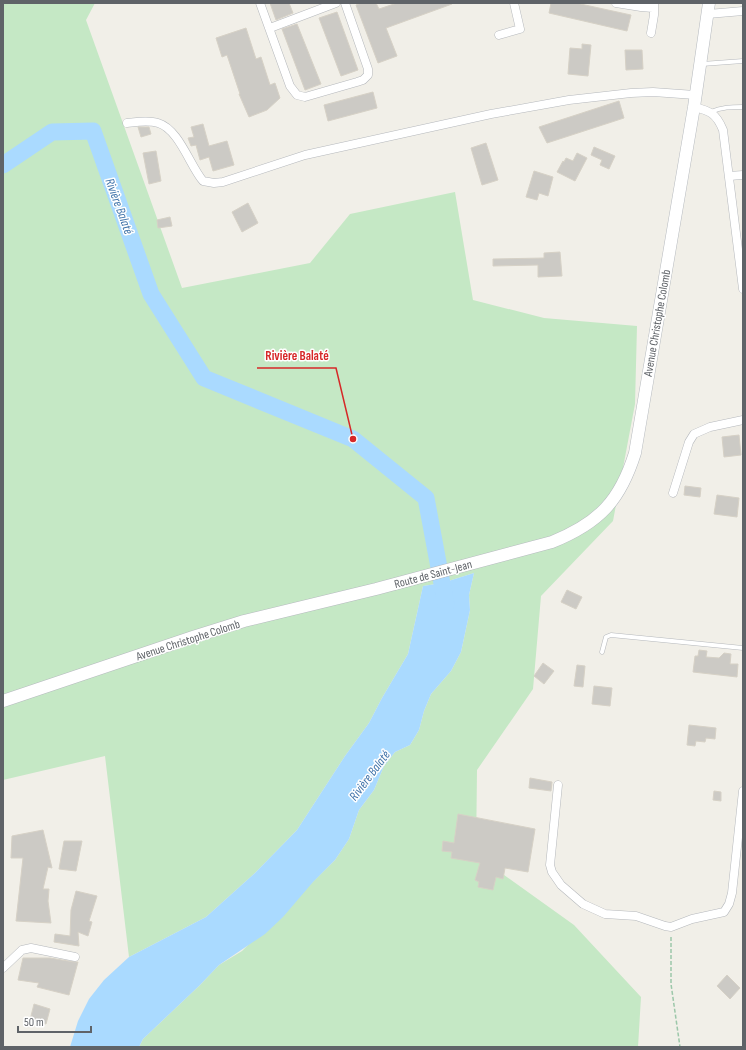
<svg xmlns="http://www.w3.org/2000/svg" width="746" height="1050" font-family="'Sofia Sans Condensed',sans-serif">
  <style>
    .green { fill: #c5e8c5 }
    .water { fill: #aadaff }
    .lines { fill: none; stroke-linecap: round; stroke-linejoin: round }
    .river { stroke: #aadaff; stroke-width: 17 }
    .building { fill: #cccac5; stroke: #d6d1c6 }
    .lane-casing { stroke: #b5b8bc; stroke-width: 5 }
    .street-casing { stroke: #b5b8bc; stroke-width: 9 }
    .secondary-casing { stroke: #b6babf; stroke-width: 13 }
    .path { stroke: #9cc7a9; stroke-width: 1.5; stroke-dasharray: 4 2; stroke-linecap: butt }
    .lane { stroke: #fff; stroke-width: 4 }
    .street { stroke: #fff; stroke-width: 8 }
    .secondary { stroke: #fff; stroke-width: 12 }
    .labels { text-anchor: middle; stroke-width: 3; stroke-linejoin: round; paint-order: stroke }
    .street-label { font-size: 12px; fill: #5f6368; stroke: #fff }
    .water-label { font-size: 13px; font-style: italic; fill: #4174aa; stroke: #fff }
    .leader { fill: none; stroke: #d62828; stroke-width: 1.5 }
    .callout-dot { fill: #d62828; stroke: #fff; stroke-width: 1.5 }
    .callout-label { font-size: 13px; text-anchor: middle; font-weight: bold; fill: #d62828; stroke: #fff; stroke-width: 3; stroke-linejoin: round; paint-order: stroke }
  </style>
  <rect width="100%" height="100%" fill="#f1efe8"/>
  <!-- green -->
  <path class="green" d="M3,3H95L86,20L182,288L310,263L350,214L455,192L473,300L544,318L637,326L635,404L613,521L541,596L533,689L477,770L476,855L574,925L641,997L638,1047H139L143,1039L200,985L219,965L242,951L335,860L349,839L359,810L374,790L384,766L395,752L410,745L419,730L424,711L431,694L451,671L461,652L470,610L469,595L474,573L442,583L423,586L408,654L382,698L369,723L345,756L297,830L255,873L206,917L129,957L105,756L3,780Z"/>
  <!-- water -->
  <path class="water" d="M474,573L469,595L470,610L461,652L451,671L431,694L424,711L419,730L410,745L395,752L384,766L374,790L359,810L349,839L335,860L313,882L283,917L265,934L219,965L200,985L143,1039L139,1047H70L78,1021L89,999L104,980L129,957L206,917L255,873L297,830L345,756L369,723L382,698L408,654L423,586L442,583Z"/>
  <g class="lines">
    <!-- river -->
    <path class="river" d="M3,165L52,132L93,131L151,294L204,378L353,439L426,498L446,605"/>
  </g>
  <!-- building -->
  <path class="building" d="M270,3H289L293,13L276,20Z
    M361,3H376L379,9L397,3H452V4L386,28L397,56L378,63L356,5Z
    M551,3H576L631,15L627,31L549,13Z
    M337,12L358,70L341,76L319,18Z
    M297,24L321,84L305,90L282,29Z
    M246,28L256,59L261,57L270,85L275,83L280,98L267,110L249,117L239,94H240L227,55L222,57L216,38Z
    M582,44L591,45L588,76L568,74L570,48L582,49Z
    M625,50H642L643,69L626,70Z
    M373,92L377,108L328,121L324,105Z
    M619,101L624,118L547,143L539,127Z
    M203,124L209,146L227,141L234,165L213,171L209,157L200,160L196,145L191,146L188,138L194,137L191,127Z
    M138,127H149L151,134L141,137Z
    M486,143L498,180L482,185L471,148Z
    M594,147L615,156L609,169L600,165L602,160L591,155Z
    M156,151L161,181L149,184L143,153Z
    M577,153L587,158L575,181L557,172L563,161L564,162L566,158L573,161Z
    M534,171L553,177L548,196L539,193L537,200L526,197Z
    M248,203L258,223L242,232L232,212Z
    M170,217L172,226L158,228L157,220Z
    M560,252L562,276L538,277V265L493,266V259L544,258V253Z
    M739,435L741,455L724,457L722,437Z
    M685,486L701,488L700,497L684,495Z
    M717,495L739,498L737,517L714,514Z
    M567,590L582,597L576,609L561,602Z
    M699,650L707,651L706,657L719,658L724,653L731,654L730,664H738L737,677L693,672L695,656H698Z
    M543,663L554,671L544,684L534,676Z
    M577,665L585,666L583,687L574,686Z
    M594,686L612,688L610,706L592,704Z
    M689,725L716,728L715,739L706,738L705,742L696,741L695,746L687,745Z
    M530,778L552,782L551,791L529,788Z
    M714,791L721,792V801L713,800Z
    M458,814L535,829L528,872L505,868L503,879L496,877L493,890L478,887L479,882L475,880L480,863L451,858L452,852L442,851L443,841L454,843Z
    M43,830L52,868L48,867L43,889H49L48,901L51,923L16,921L23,858H11L12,836Z
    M64,841H82L76,871L59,869Z
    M76,891L97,896L89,921L92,922L88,936L78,932L79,946L54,942L55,934L70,936L71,910Z
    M23,958H50L74,962H78L69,995L37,987L39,983L18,980Z
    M727,975L740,988L730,999L717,986Z
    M34,1004L50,1009L46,1024L30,1020Z"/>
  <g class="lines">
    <!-- lane casing -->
    <g class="lane-casing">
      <path id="lane" d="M702,64L743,61
        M711,112C721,107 732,107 743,107
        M602,652L606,637L611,635L743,648"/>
    </g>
    <!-- street casing -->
    <g class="street-casing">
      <path id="street" d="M260,3L290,86L297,95L305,97L357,82L363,80L368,75V69L345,3
        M616,3L641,7L653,8
        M708,14L743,11
        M270,28L336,3
        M651,33L654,15V4
        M499,35L520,29L514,3
        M694,107C710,111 716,113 723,130L743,289
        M127,123C137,122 148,120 158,123C179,129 190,166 203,181L214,183L223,182L305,155L491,114L569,100L631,93L653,92L695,95
        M729,176L743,175
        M673,493L689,442L694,434L710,427L743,420
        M558,785L550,865L552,872L561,885L583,904L605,914L636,916L665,926L671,927L692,919L724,912L729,904L732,893L743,791
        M3,968L22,950L31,948L75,957"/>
    </g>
    <!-- secondary casing -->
    <g class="secondary-casing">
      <path id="secondary" d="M3,701L193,637L244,621L376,589L552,542C599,523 620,501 635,453L694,107L709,3"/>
    </g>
    <!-- path -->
    <path class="path" d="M671,937V984L680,1047"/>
    <!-- lane -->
    <use href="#lane" class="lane"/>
    <!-- street -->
    <use href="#street" class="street"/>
    <!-- secondary -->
    <use href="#secondary" class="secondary"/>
  </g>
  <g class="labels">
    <!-- street labels -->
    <g class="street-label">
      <text transform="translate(657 323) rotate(-80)" y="4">Avenue Christophe Colomb</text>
      <text transform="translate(433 574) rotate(-15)" y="4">Route de Saint-Jean</text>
      <text transform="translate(188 640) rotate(-18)" y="4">Avenue Christophe Colomb</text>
    </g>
    <!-- water labels -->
    <g class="water-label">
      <text transform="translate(120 206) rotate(70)" y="5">Rivière Balaté</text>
      <text transform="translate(369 775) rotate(-53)" y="5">Rivière Balaté</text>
    </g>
  </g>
  <!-- callouts -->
  <path class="leader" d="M353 439L336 368H257"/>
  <circle class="callout-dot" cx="353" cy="439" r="4"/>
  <g class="callout-label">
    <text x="297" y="360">Rivière Balaté</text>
  </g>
  <!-- border -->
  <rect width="746" height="1050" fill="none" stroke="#5f6368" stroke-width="8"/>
  <!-- scale -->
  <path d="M18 1026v6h73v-6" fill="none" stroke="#5f6368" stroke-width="2"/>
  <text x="24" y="1026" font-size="12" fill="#5f6368" stroke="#ffffff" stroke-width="3" paint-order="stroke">50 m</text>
</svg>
